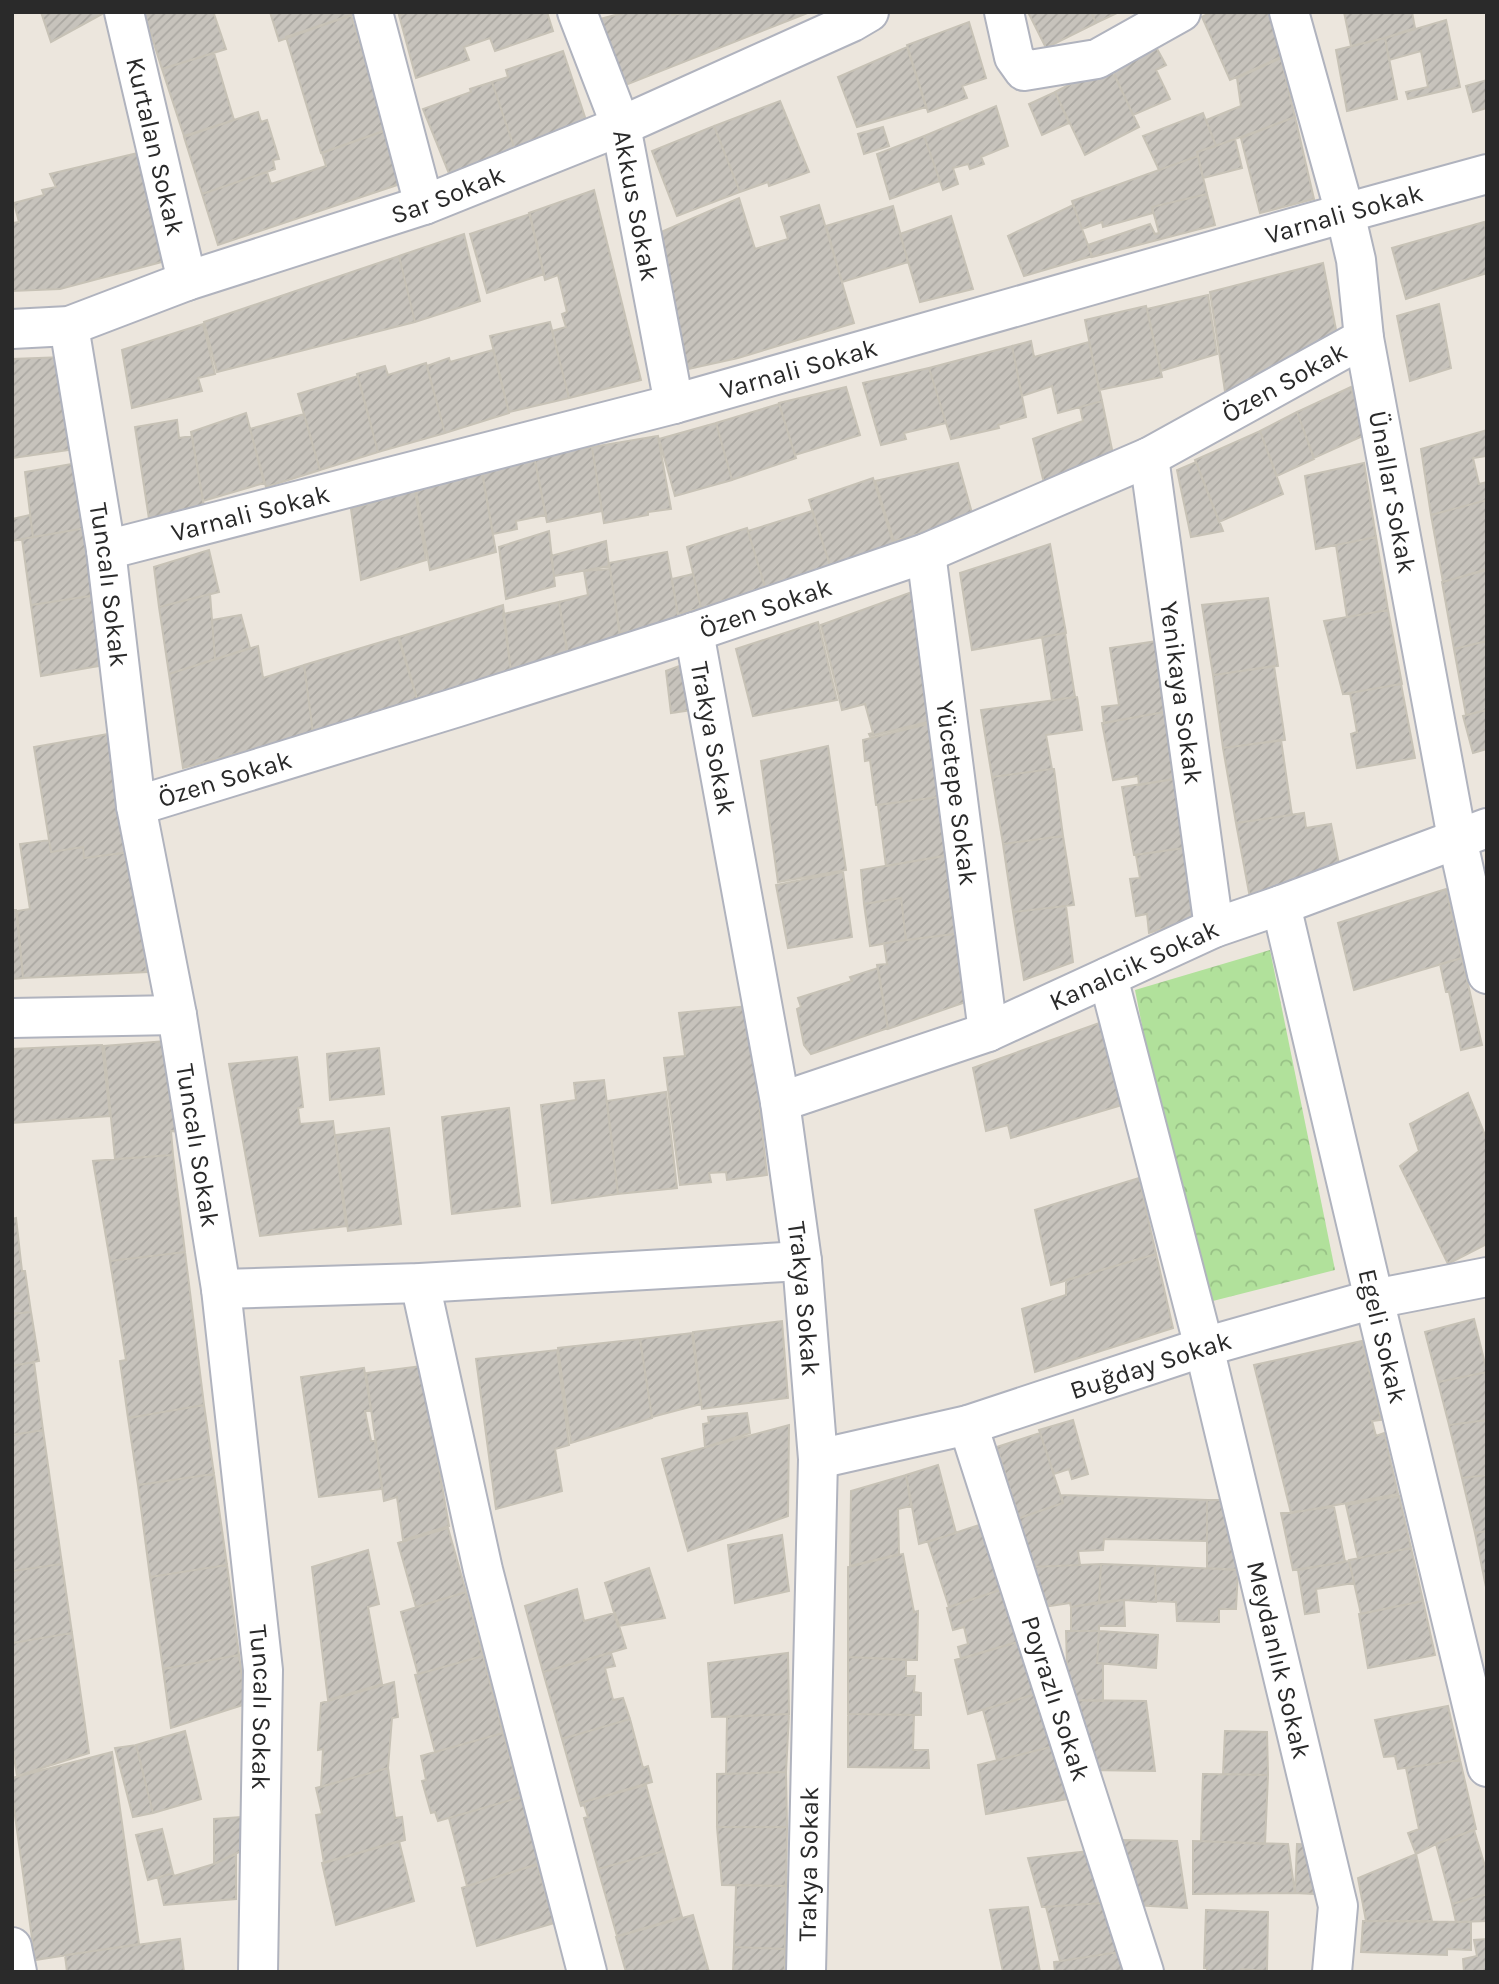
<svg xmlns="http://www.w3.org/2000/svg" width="1499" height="1984" font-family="Karla,sans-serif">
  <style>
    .park { fill: url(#park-crowns) }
    .building { fill: url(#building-hatch); stroke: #c7c2b6; stroke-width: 2 }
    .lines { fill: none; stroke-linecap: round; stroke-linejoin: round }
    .minor-casing { stroke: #b0b3be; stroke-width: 42 }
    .minor { stroke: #fff; stroke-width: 38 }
    .labels { text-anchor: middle; stroke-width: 7; stroke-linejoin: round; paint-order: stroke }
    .street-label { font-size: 26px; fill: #2a2a2a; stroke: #fff }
  </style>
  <defs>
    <pattern id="park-crowns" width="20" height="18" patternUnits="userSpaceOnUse" patternTransform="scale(1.75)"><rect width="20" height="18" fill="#b1e19b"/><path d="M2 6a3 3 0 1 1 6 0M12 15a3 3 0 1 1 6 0" fill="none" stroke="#98c186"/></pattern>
    <pattern id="building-hatch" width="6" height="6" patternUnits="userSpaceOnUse" patternTransform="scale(1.75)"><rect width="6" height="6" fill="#c7c3bc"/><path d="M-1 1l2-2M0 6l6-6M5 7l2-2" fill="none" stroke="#aba8a2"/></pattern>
  </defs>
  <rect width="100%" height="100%" fill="#ece6dd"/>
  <!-- park -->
  <path class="park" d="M1270,950L1335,1270L1197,1305L1135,990Z"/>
  <!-- building -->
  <path class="building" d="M41,12H101L102,14L51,42Z
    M144,12H217L214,14L226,49L162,69Z
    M270,12H351L352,15L279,41Z
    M408,12H547L553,31L495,51L490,38L464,47L469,60L416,78L399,15Z
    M627,12H671L672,15L686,12H810L623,86L600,19Z
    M1028,12H1091L1096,23L1046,48Z
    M1091,12H1119L1096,23Z
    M1211,12H1270L1281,57L1230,80L1202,17Z
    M1344,12H1412L1415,28L1385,38L1351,46Z
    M351,15L386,130L321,153L286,37Z
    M1446,20L1460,87L1408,99L1406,92L1428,87L1421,51L1389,60L1385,38Z
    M969,22L986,78L962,86L967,98L928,112L907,45Z
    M1385,38L1397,99L1347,111L1336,50Z
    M907,47L926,107L857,127L838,77Z
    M1156,47L1166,65L1156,70L1170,99L1133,115L1112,69Z
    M563,51L589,129L516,153L492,82L508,77L506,70Z
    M214,53L234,120L184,136L162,69Z
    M1281,58L1295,117L1216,146L1206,120L1241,106L1237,78Z
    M1109,64L1139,127L1085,155L1055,92Z
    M1487,80V108L1473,112L1466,86Z
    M492,82L516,153L450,176L423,109L471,92L470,89Z
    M1055,92L1069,123L1042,135L1029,104Z
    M780,101L809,172L769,186L768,182L740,192L714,126Z
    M996,106L1008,146L981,157L984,164L970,169L968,164L953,168L958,184L943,190L924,136Z
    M258,112L261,122L267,120L279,159L273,160L275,169L202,194L184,137Z
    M1203,113L1216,146L1197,152L1198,156L1159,170L1143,136Z
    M1295,117L1314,199L1260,213L1241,138Z
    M714,126L740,192L677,216L652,151Z
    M883,127L889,146L864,154L858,134Z
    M387,130L403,183L218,245L202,194L267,172L271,184L326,166L322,153Z
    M924,136L940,181L890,199L877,154Z
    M1235,139L1242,168L1203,178L1197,152Z
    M142,152L173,259L60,289L12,291V223L19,222L14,203L44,195L42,190L56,187L50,174Z
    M1198,156L1207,194L1152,207L1153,213L1103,227L1102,222L1082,229L1072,201Z
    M594,190L641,380L569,398L552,331L566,327L562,314L567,312L558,275L545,280L529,213Z
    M1207,194L1215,225L1092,257L1088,245L1150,224L1155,234L1159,233L1152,207Z
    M739,198L755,249L788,239L781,217L819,205L854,323L738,358L688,369L654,235Z
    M1073,205L1092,256L1024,276L1008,236Z
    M893,206L908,262L842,282L826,226Z
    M530,214L544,274L487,293L470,234Z
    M951,216L973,289L920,302L900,234Z
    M1484,222L1487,234V273L1406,299L1392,248Z
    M464,234L480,301L415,322L399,256Z
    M399,256L415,322L217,372L204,322Z
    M1323,263L1339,345L1226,398L1210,292Z
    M1208,295L1217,354L1161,371L1147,309Z
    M1439,304L1451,368L1410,381L1397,316Z
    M1146,306L1162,377L1099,390L1085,320Z
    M550,322L569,398L509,412L490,336Z
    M203,324L215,374L198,378L202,391L132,408L122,350Z
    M1031,341L1034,357L1089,342L1102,401L1058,413L1052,386L1022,396L1012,346Z
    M1012,346L1026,417L998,425L999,428L951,439L929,368Z
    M493,350L509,413L445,433L427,366L449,358L450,362Z
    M64,357L76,449L12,458V359Z
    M426,363L445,433L378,452L357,374L385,366L388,375Z
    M929,368L946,423L904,433L906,439L881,445L863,383Z
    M358,376L378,452L320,470L298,394Z
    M846,387L860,435L795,455L779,403Z
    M1351,387L1365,435L1314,458L1297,412Z
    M1102,401L1115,464L1046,491L1033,439L1083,421L1080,407Z
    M779,404L796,458L732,480L716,423Z
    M1297,412L1314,459L1277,476L1260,431Z
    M246,413L264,483L203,501L191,432Z
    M304,414L320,470L266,487L250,429Z
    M177,420L179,438L192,436L204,506L149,519L135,427Z
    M716,423L732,480L675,496L659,439Z
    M1487,430V456L1473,458L1479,484L1487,482V500L1431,515L1421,449Z
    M1260,431L1283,494L1219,522L1195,460Z
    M658,436L671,509L648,512V515L604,523L592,447Z
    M592,447L602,511L547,522L534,456Z
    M534,456L546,515L516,521L517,529L493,534L482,471Z
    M1196,462L1223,531L1191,537L1177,470Z
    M78,463L86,528L33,537L25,472Z
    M958,463L972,513L941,527L894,541L875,481Z
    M1364,463L1376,537L1316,549L1305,476Z
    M482,473L496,552L430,570L416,491Z
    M873,478L894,546L831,568L809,500Z
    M415,490L426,560L361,580L351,509Z
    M1487,500V569L1443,582L1431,515Z
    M812,511L830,565L765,587L748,531Z
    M30,515L33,537L12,541V519Z
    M86,528L97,595L31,605L22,539Z
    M747,528L765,587L701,608L687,547Z
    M549,531L555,586L506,599L499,547Z
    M1376,537L1388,610L1347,617L1336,545Z
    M606,541L609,566L554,576L551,556Z
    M1050,544L1066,633L972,650L960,573Z
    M209,550L219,592L159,607L154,567Z
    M667,552L679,621L620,633L609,563Z
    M610,569L621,643L568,654L559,602L588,595L584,571Z
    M1487,570V641L1454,649L1442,582Z
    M693,574L701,608L678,614L672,579Z
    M920,589L936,720L870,736L869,734L873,733L865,704L842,710L821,625Z
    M210,594L215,659L169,674L159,607Z
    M97,595L105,665L41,676L31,605Z
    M1268,598L1278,666L1213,675L1202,605Z
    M559,602L568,659L511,671L503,614Z
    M503,605L511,671L418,702L399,637Z
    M1388,610L1402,684L1343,694L1324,621Z
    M241,615L250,648L215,659L212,620Z
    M818,622L837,700L753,716L736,649Z
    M1065,633L1075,697L1052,700L1042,637Z
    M398,637L418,702L313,733L304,665Z
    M1164,640L1176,710L1104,723L1102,707L1119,705L1110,648Z
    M1487,641V710L1466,715L1454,649Z
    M258,646L263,678L304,665L313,733L183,768L169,674Z
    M698,659L706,708L671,713L666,671Z
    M1274,666L1285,740L1223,748L1213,675Z
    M1401,684L1415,758L1357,768L1351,734L1357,732L1350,693Z
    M1077,697L1082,730L1046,735L1052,769L992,777L981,710Z
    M1176,710L1187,777L1139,785L1138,776L1113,780L1102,723Z
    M1487,710V749L1473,753L1463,716Z
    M940,721L947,796L876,805L870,760L865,761L863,740Z
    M114,733L130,852L84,858L83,847L51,852L34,747Z
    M1281,740L1292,815L1236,823L1223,748Z
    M828,746L846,870L778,882L761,761Z
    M1052,769H1054L1063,836L1003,844L992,777Z
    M1187,777L1198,846L1134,855L1122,787Z
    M947,796L957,854L886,866L878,805Z
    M1304,813L1306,828L1331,824L1339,864L1250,898L1236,823Z
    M1063,836L1074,905L1013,912L1003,844Z
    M49,840L51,852L83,847L84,858L130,852L147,972L23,978L17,911L30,909L20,844Z
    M1198,846L1209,914L1149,933L1147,914L1136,916L1130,879L1140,878L1136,855Z
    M955,854L970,932L906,940L901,898L864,904L861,870Z
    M843,872L852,937L788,948L776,885Z
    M1446,889L1462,958L1354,990L1338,923Z
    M901,898L906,940L870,946L864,904Z
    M1066,906L1073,962L1024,980L1013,912Z
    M12,910H16L23,978L12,979Z
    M970,932L980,997L888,1029L877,965L887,964L884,943Z
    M1462,958L1482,1045L1461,1050L1449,992H1446L1440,964Z
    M878,968L888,1028L811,1054L804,1045L797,1009L801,1007L798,998L852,981L850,977Z
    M748,1006L767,1175L727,1180L726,1172L709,1173L711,1182L680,1185L664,1058L685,1056L679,1013Z
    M1102,1022L1122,1105L1011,1138L1008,1125L986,1131L973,1068Z
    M166,1041L180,1132L171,1131L173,1155L115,1159L104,1046Z
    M102,1045L110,1116L12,1123V1049Z
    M379,1048L384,1094L330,1100L327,1054Z
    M297,1057L303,1107L298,1108L300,1124L333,1121L346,1226L260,1236L229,1064Z
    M604,1080L618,1194L552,1203L541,1105L576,1100L574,1083Z
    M666,1092L677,1188L618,1194L607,1101Z
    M1468,1093L1487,1140V1244L1448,1264L1400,1166L1419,1151L1410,1124Z
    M509,1108L520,1206L452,1214L442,1117Z
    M389,1128L401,1224L348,1231L335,1135Z
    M173,1155L185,1252L110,1261L93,1161Z
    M1139,1178L1156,1254L1051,1285L1035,1210Z
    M16,1218L22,1271H25L31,1312L12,1314V1219Z
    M185,1252L204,1405L128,1418L120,1361L126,1360L110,1261Z
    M1156,1254L1173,1328L1035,1372L1022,1309L1066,1295V1280Z
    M31,1312L39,1361L12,1366V1314Z
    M1474,1319L1487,1372L1438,1382L1425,1332Z
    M782,1321L788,1398L702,1409L693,1332Z
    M692,1333L701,1404L652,1417L640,1339Z
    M640,1339L652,1418L571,1443L558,1348Z
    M1362,1341L1381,1420L1372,1421L1376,1436L1384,1433L1398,1494L1291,1513L1254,1365Z
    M557,1350L569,1445L555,1449L562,1491L496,1509L476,1359Z
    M34,1362L43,1430L12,1435V1366Z
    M421,1366L449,1526L403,1540L397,1497L384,1501L366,1373Z
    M364,1368L371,1410L365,1411L371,1441H375L382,1489L319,1497L301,1377Z
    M1487,1372V1420L1449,1425L1438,1382Z
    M204,1405L214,1474L138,1485L128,1418Z
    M747,1413L750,1433L705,1447L703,1424L709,1423L708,1417Z
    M1073,1420L1088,1474L1072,1479L1069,1469L1054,1474L1039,1430Z
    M1487,1420V1475L1462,1478L1449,1425Z
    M789,1425L788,1516L688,1551L662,1459Z
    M43,1430L62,1564L12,1571V1435Z
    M1040,1433L1063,1503L1019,1518L997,1447Z
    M938,1465L956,1533L919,1544L906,1475Z
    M214,1474L227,1565L150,1577L138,1485Z
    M906,1475L911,1506L898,1509L899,1554L850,1566L851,1491Z
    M1487,1475V1531L1475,1533L1462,1478Z
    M1061,1495L1207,1500V1541L1104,1539L1103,1550L1078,1551L1080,1565L1028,1567L1017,1519L1063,1503Z
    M1399,1496L1411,1548L1358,1558L1346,1505Z
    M1207,1500H1234L1242,1570L1207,1568Z
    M1334,1507L1345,1562L1293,1570L1281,1513Z
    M985,1523L1006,1588L949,1607L928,1542Z
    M448,1528L466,1592L416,1607L398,1543Z
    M1487,1531V1587H1486L1475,1533Z
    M782,1535L789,1591L735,1603L728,1545Z
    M1411,1548L1423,1601L1361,1614L1349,1560Z
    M368,1550L379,1604L368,1607L382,1684L328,1700L312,1567Z
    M903,1554L914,1612L918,1611L917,1660L848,1657V1567Z
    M1349,1561L1354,1583L1316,1589L1319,1612L1305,1614L1298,1570Z
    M62,1564L72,1633L12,1643V1571Z
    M1101,1564L1099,1602L1071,1607L1070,1603L1044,1607L1031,1567Z
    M1101,1564L1155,1566L1156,1602L1124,1600L1099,1602Z
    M227,1565L239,1655L163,1669L150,1577Z
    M1155,1566L1238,1570L1236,1609H1219V1622L1177,1621L1176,1602L1156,1601Z
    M649,1568L665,1618L618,1626L605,1583Z
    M1006,1588L1021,1641L961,1659L958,1647L968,1644L964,1627L953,1630L947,1608Z
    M577,1589L584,1621L615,1613L626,1648L543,1672L525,1606Z
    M466,1592L483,1656L418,1674L401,1612Z
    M1124,1600L1125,1626H1099V1631H1071V1607Z
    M1423,1601L1435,1655L1368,1668L1359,1614Z
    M1066,1631H1099L1097,1663L1103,1664V1701L1068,1700Z
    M1099,1631L1158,1635L1156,1668L1097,1663Z
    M72,1633L89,1753L17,1776L12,1744V1643Z
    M1021,1641L1036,1694L968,1714L955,1660Z
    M611,1653L615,1666L605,1668L613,1700L623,1698L630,1719L562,1739L543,1672Z
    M788,1653L789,1714L712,1717L708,1663Z
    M239,1655L246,1704L171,1728L163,1669Z
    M483,1656L503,1733L435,1752L415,1675Z
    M848,1657L906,1660V1676H915L914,1692L921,1693V1715L848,1714Z
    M394,1682L398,1717L392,1718L388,1768L321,1787L323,1749L318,1750L321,1703Z
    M1036,1694L1055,1746L997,1760L983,1710Z
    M1068,1700L1146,1701L1155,1771L1086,1770Z
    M1448,1706L1460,1760L1398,1769L1395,1756L1384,1757L1375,1720Z
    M789,1714L786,1772L726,1774L727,1717Z
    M848,1714L914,1715L913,1750H928L929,1768L848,1767Z
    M630,1719L643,1768L648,1766L652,1782L580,1803L562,1739Z
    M185,1731L201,1799L153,1813L136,1745Z
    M1225,1731L1267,1732L1268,1775L1223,1774Z
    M503,1733L521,1797L438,1821L435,1812L431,1813L422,1781L426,1780L421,1756Z
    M136,1745L153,1813L133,1817L115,1748Z
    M1055,1746L1068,1799L986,1814L978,1765Z
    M112,1752L139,1944L35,1960L12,1794V1778Z
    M1460,1760L1476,1829L1436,1844L1416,1854L1408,1833L1419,1829L1406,1768Z
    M388,1768L395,1818L402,1817L405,1840L324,1863L316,1815L322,1814L316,1788Z
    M786,1772L787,1827H717V1774Z
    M1203,1774L1268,1775L1265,1844L1201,1841Z
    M646,1785L664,1851L598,1869L584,1818L588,1817L584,1805L581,1806L580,1803Z
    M521,1797L539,1864L467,1886L449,1818Z
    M241,1817V1851L214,1864V1819Z
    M717,1827H787L786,1886L722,1885Z
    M162,1829L173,1873L148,1880L136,1835Z
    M1474,1830L1487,1873V1894L1452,1904L1436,1844Z
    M1119,1840L1177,1841L1187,1908L1132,1905Z
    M399,1841L414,1901L336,1925L322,1863Z
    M1193,1841L1288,1844L1295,1893L1193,1894Z
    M1297,1844L1317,1845L1314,1894L1295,1893Z
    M664,1851L682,1917L617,1936L598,1869Z
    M1088,1851L1103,1903L1042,1907L1028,1858Z
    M236,1854V1899L164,1905L158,1878L173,1873L174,1876L214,1864Z
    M1416,1854L1432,1921H1366L1358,1878Z
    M537,1864L554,1923L477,1946L462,1888Z
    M736,1885L786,1886L785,1949L734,1947Z
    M1487,1894V1921L1456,1922L1452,1904Z
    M1103,1903L1119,1952L1060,1961L1046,1907Z
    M1028,1907L1040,1972H1003L990,1910Z
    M1206,1910L1268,1912L1267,1971L1241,1969V1972H1207V1968H1204Z
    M693,1915L709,1972H626L616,1937Z
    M1363,1921L1471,1922V1950L1447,1949V1955L1361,1952Z
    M180,1939L184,1972H67L65,1955Z
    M1487,1939V1972H1464L1463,1959L1477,1956L1474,1940Z
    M734,1947L785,1949V1972H733Z
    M1119,1952L1126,1972H1055L1054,1962Z"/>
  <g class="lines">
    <!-- minor casing -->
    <g class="minor-casing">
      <g id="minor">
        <path id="s1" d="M124,12L187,281"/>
        <path d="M373,12L424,205"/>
        <path id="s2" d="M577,12L621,126L674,404"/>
        <path d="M1004,12L1014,57L1024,71L1097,59L1181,12"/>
        <path id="s3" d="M1289,12L1345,213L1356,260L1364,338L1457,838L1487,974"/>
        <path id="s4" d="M69,326L106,550L136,806L177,1015L221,1289L263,1670L258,1972"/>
        <path id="s5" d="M12,329L69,326L187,281L424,205L621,126L852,22L869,12"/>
        <path id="s6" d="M1149,457L1214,928"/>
        <path id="s7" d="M106,550L674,404L1345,213L1487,174"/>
        <path id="s8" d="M926,553L988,1032"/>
        <path id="s9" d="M694,632L780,1102L802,1261L818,1459L806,1972"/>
        <path id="s10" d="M136,806L458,707L694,632L926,553L1149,457L1364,338"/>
        <path id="s11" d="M1281,905L1374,1299L1487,1767"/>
        <path id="s12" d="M1108,977L1204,1347L1338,1906L1332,1972"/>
        <path d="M12,1018L177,1015"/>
        <path id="s13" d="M780,1102L988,1032L1214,928L1281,905L1487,828"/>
        <path d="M420,1283L483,1570L587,1972"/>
        <path d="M221,1289L420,1283L802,1261"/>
        <path id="s14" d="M968,1425L1144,1972"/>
        <path id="s15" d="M818,1459L968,1425L1204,1347L1374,1299L1487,1277"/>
        <path d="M12,1947L17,1972"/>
      </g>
    </g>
    <!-- minor -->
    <use href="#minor" class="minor"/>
  </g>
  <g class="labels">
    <!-- street labels -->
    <g class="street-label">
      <text dy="9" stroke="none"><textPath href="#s1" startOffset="138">Kurtalan Sokak</textPath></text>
      <text dy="9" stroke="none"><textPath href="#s5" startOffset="458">Sar Sokak</textPath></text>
      <text dy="9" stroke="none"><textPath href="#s2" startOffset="203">Akkus Sokak</textPath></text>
      <text dy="9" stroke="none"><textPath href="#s7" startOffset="1283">Varnali Sokak</textPath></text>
      <text dy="9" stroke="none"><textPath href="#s7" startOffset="716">Varnali Sokak</textPath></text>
      <text dy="9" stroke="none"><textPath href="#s10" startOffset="1227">Özen Sokak</textPath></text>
      <text dy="9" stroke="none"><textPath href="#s3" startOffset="492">Ünallar Sokak</textPath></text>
      <text dy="9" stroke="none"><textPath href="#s7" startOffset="149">Varnali Sokak</textPath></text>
      <text dy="9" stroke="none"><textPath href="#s4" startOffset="262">Tuncalı Sokak</textPath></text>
      <text dy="9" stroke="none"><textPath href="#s10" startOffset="660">Özen Sokak</textPath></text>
      <text dy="9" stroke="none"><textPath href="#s6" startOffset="238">Yenikaya Sokak</textPath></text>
      <text dy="9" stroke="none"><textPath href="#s9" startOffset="108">Trakya Sokak</textPath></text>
      <text dy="9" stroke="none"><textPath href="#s10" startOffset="93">Özen Sokak</textPath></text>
      <text dy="9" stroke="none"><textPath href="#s8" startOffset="242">Yücetepe Sokak</textPath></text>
      <text dy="9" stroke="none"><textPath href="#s13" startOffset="380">Kanalcik Sokak</textPath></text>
      <text dy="9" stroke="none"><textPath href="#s4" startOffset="830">Tuncalı Sokak</textPath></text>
      <text dy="9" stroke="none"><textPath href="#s9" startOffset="676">Trakya Sokak</textPath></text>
      <text dy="9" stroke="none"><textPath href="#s11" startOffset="443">Egeli Sokak</textPath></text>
      <text dy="9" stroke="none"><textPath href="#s15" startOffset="346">Buğday Sokak</textPath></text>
      <text dy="9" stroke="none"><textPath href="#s12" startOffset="704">Meydanlık Sokak</textPath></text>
      <text dy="9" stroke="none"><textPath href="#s14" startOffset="287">Poyrazlı Sokak</textPath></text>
      <text dy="9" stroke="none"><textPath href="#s4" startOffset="1396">Tuncalı Sokak</textPath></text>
      <text transform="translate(808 1864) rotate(-89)" y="9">Trakya Sokak</text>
    </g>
  </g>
  <!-- border -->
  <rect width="1499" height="1984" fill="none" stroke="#2a2a2a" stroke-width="28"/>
</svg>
